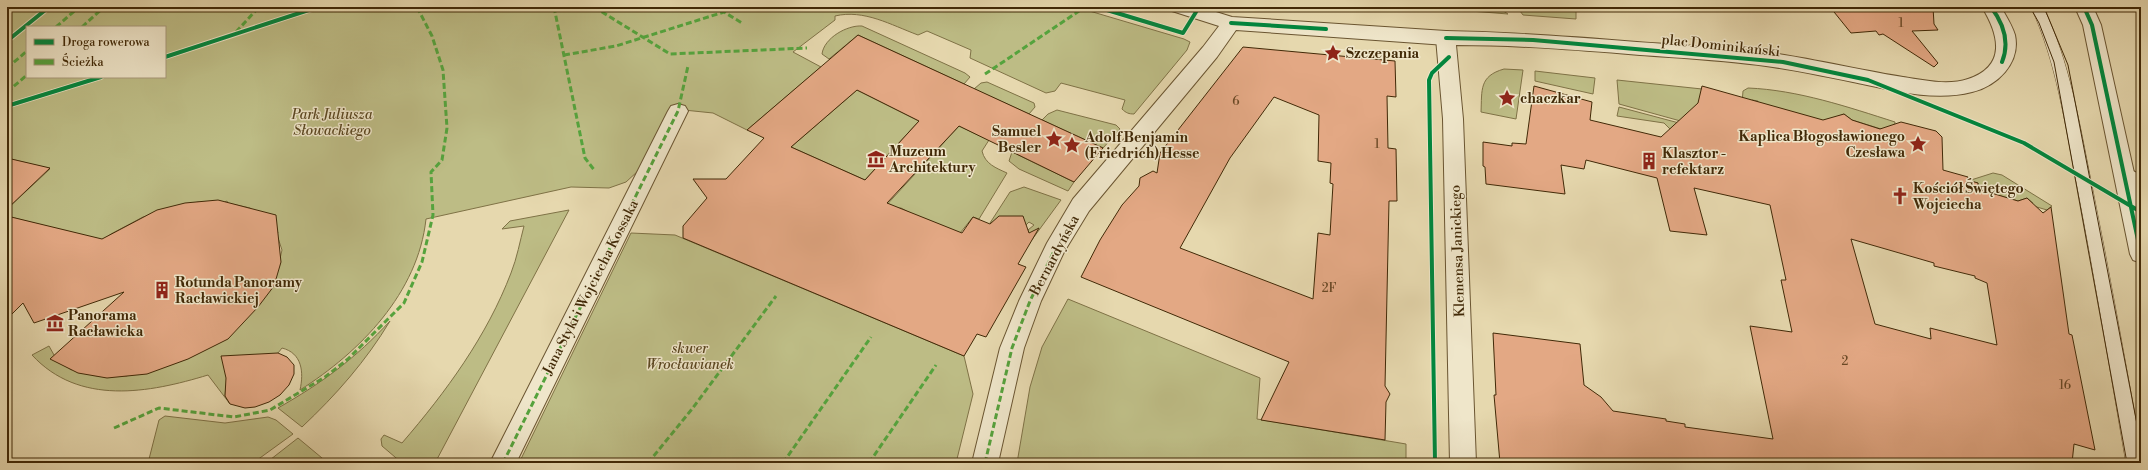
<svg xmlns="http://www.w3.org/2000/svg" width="2148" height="470" font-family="'Libre Bodoni',serif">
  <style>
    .green { fill: #bdbc85; stroke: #7f7246; fill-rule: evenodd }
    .building { fill: #e3a884; stroke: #412907; fill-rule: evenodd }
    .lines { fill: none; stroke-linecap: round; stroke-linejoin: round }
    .service-casing { stroke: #6a5531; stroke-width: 1 }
    .minor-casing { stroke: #6a5531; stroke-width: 2 }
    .tertiary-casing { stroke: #6a5531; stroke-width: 2 }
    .service { fill: #efe6ca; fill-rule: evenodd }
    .minor { fill: #efe6ca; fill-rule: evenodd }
    .tertiary { fill: #efe6ca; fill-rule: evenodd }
    .tram { stroke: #412907; stroke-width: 1 }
    .quiet { stroke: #55a33d; stroke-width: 3; stroke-dasharray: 6 3; stroke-linecap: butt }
    .cycleway-casing { stroke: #efe6ca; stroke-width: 6 }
    .cycleway { stroke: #00873e; stroke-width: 4 }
    .labels { text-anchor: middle; stroke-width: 3; stroke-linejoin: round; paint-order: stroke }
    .number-label { font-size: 12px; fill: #6a4926 }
    .street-label { font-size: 14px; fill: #412907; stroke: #efe6ca }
    .poi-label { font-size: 14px; font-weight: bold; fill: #412907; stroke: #efe6ca; text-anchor: start }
    .park-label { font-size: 14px; font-style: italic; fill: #5a4620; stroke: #efe6ca }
  </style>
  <rect width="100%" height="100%" fill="#e6d8ae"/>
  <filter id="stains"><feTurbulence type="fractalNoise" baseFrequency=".005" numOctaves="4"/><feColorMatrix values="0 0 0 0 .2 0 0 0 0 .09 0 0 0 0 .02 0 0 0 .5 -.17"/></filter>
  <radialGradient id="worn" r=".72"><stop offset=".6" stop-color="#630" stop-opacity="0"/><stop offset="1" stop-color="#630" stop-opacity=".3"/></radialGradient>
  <!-- green -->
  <path class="green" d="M7,7H1076L1184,39L1190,42L1187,50L1134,114C1129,114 1126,113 1122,109L1125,100L1061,83L1055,91L1046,93L970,58L971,50L927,31L918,35C891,25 864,9 835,16V20L793,52L821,67L747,130L713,113L674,109L638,171L626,182L609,188L571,187L426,219C418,293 360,352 300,390C304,372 302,353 282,348L278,353L226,385L225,396L230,404L208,375C149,393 79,406 32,355L49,346L54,355L71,370L73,369L97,376H127L279,263L282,250L277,235L278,232L250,208L227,203L228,202L226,201L224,203L198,202L143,217L111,234L102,241L7,216V209L50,169L7,158ZM27,27H165V77H27Z
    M1458,7H1497L1508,14L1458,10Z
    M1517,7L1576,8V19L1523,15Z
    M862,26L965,73L970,77L964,84L858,35L829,59L822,54C824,38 847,25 862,26Z
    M1504,69L1523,70L1516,119L1481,112C1482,90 1479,76 1504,69Z
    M1535,71L1595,78L1593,94L1535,81Z
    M1617,80L1702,89L1695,125L1619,104Z
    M987,82L1034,103L1035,107L1029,114L974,89L981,83Z
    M1748,88C1798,90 1848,107 1895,122L1894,133L1852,120L1844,114L1839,116L1844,133L1757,107L1758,101L1752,100L1751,106L1742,103L1743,91Z
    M857,90L919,121L865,180L791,147Z
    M1619,107L1694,127L1671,130L1664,123L1617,116Z
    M1057,110L1116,125L1120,129L1103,148L1042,120L1048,114Z
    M959,126L989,140L982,151C985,164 996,168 1007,173L979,219L973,217L956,238L901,208L882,210Z
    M1012,152L1074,182L1068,191L1019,169L1009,161Z
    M1993,173L2002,175L2052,206L2047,210L2030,205L2033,203L2027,198L2018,201L1978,189V183L1971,182V180Z
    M1024,187L1061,200L1031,241L1028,230L1034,225L1029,222L1024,227L998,226L992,222L990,223L1010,192Z
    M569,210L435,463H402L382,446L381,439L384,435L402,443C446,392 487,336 511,273C517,258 520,241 524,226L502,229L510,221Z
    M631,233L675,235L964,356L973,394L956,463H519Z
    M1068,299L1260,378L1257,419L1406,444V463H1017L1030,387L1042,347Z
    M390,321C366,361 336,395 302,427L278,408C322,383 356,358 390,321Z
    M165,416L225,423L268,417L276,420L293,434L253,463H148L159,420Z
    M298,438L328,463H266Z"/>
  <!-- building -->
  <path class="building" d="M1830,7H1933L1934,24L1938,30L1912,31L1938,63L1934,67L1883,34L1879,35L1876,31L1851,33Z
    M858,35L1103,148L1074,182L959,126L887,203L962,233L973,217L990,224L999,216H1023L1029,233L1039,228L1018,264L1026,267L986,337L977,334L964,356L683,238V226L707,198L693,179H726L764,138L747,130ZM857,90L919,121L865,180L791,147Z
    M1243,47L1395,61L1396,97L1387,96L1388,148L1396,149L1397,201H1389L1385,386L1390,394L1386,402L1385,440L1261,420L1289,362L1081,277L1100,240L1122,205L1139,186L1140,178L1153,171L1157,173L1160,153ZM1274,97L1319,115L1318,161L1331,163L1330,183L1333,184L1330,235L1318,233L1313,299L1180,248L1230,158Z
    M1534,86L1592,102L1590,120L1661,137L1698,103L1702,86L1823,120L1844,114L1852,120L1880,129L1901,122L1936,131L1942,137L1943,170L1968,177V180L1978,183V189L2018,201L2027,198L2043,213L2051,207L2069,334L2072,335L2095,450L2074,444L2072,463H1500L1494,395H1496L1493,333L1580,344L1584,385L1601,397L1613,411L1666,419V421L1685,424V427L1773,439L1750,326L1792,332L1781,280H1786L1770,205L1694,188L1707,235L1670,231L1657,178L1586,160L1584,169L1561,165L1565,194L1486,184L1485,167L1483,166V142L1512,146V143L1526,144ZM1851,239L1934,263V266L1975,276V278L1987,283L1997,345L1930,328L1931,339L1875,324Z
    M7,158L50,168L7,209Z
    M218,200L276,215L281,262L274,286L258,307L228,339L188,359L147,374L107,378L78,373L50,359L124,292L34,323L23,303L7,319V216L102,239L157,210L185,203Z
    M278,353L287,357L294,365V374L289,385L280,395L269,402L255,407L245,408L230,404L225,396L226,378L221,356Z"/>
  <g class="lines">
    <!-- service casing -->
    <g class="service-casing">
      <path id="service" d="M2031,7H2043C2070,62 2079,122 2091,181C2109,270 2125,360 2141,449V463H2126C2110,370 2095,278 2077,185C2065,125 2057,63 2031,7Z"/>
    </g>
    <!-- minor casing -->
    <g class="minor-casing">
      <path id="minor" d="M1170,7H1200L1232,17L1446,31L1453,33L1456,38L1453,43L1446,45L1236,30L1217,57L1089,211L1064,252L1041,301L1024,348L998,463H972L1000,348L1019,301L1047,243L1073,199L1203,47L1219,26L1172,11Z
        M678,104L685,106L688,111L516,463H490L668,111L671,106Z
        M2125,167L2141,175V194C2131,191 2120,185 2114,175L2118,169Z"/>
    </g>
    <!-- tertiary casing -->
    <g class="tertiary-casing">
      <path id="tertiary" d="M1982,7H2001C2006,16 2012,25 2015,35C2021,63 1997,86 1972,92C1934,102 1891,90 1853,82C1824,76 1795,70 1766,66C1724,60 1682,58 1640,55C1579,50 1518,45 1456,45L1463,119L1476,463H1450L1443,119L1436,38L1439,33L1446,31C1510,32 1574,37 1637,42C1679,45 1722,47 1763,52C1811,58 1857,70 1903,77C1924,80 1947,86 1968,79C2007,66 1999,35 1982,7Z
        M2075,7H2093L2101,25L2141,204V263L2133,260L2130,254L2083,25Z"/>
    </g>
    <!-- service -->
    <use href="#service" class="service"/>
    <!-- minor -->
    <use href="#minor" class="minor"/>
    <!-- tertiary -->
    <use href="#tertiary" class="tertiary"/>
    <!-- tram -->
    <path class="tram" d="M2030,7L2039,23L2054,62L2127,463
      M2044,7L2068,65L2141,445"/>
    <!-- quiet -->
    <path class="quiet" d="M554,7L585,158L595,171
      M594,7L670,54L807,48
      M56,27L79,7
      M82,27L104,7
      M236,32L259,7
      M564,55L616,46L724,12L742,23
      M7,68L27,51
      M985,74L1085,7
      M7,92L27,75
      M114,428L159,408L234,417L270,410L325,377L348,359L404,303L422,262L433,215L431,172L442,160L447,128L443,70L432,36L417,7
      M503,463L678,111L688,66
      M648,463L692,409L776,296
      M783,463L871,337
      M869,463L936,365
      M985,463L1012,348L1030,301L1055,249"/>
    <!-- cycleway casing -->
    <g class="cycleway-casing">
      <path id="cycleway" d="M1097,7L1183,33L1196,12
        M1991,7C2004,24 2010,42 2002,62
        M2084,7L2092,25L2141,254
        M1231,23L1326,29
        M1446,38L1533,40L1783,62L1868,80L2024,143L2141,212
        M7,41L49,7
        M165,57L318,7
        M7,106L101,77
        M1435,463L1429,80L1432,73L1449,57"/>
    </g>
    <!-- cycleway -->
    <use href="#cycleway" class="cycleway"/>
  </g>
  <!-- icons -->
  <defs>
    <g id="sight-bare" transform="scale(1.38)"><path d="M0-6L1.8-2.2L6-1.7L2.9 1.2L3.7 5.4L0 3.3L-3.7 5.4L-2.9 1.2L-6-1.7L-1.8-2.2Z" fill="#8f2418" stroke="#efe6ca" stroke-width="2.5" paint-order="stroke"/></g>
    <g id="museum-bare" transform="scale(1.38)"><path d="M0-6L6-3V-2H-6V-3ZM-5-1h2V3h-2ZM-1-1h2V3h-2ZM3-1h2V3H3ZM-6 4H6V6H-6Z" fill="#8f2418" stroke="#efe6ca" stroke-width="2.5" paint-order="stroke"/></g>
    <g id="building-bare" transform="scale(1.38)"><path d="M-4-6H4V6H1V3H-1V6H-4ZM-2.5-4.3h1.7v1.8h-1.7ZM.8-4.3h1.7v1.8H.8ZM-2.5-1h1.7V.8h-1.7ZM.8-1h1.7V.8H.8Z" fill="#8f2418" stroke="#efe6ca" stroke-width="2.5" paint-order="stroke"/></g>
    <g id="church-bare" transform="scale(1.38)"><path d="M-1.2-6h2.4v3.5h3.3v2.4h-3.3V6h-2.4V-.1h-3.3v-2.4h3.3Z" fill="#8f2418" stroke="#efe6ca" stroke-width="2.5" paint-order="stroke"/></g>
  </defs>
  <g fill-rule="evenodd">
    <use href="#sight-bare" x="1333" y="53"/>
    <use href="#sight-bare" x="1507" y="98"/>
    <use href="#sight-bare" x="1054" y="139"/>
    <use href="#sight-bare" x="1918" y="144"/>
    <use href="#sight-bare" x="1072" y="145"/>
    <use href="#museum-bare" x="876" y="159"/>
    <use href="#building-bare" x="1649" y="161"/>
    <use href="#church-bare" x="1900" y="196"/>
    <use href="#building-bare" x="162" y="290"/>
    <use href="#museum-bare" x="55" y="323"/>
  </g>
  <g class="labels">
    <!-- number labels -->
    <g class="number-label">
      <text x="1901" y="27">1</text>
      <text x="1236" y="105">6</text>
      <text x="1377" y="148">1</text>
      <text x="1329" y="292">2F</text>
      <text x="1845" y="365">2</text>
      <text x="2065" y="389">16</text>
    </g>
    <!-- street labels -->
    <g class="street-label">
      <text transform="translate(1721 45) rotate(6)" y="5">plac Dominikański</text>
      <text transform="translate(1457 251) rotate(-92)" y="5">Klemensa Janickiego</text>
      <text transform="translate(1054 255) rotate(-62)" y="5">Bernardyńska</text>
      <text transform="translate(590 287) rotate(-63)" y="5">Jana Styki i Wojciecha Kossaka</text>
    </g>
    <!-- poi labels -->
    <g class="poi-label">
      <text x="1346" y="58">Szczepania</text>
      <text x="1520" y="103">chaczkar</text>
      <text x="1041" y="136" text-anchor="end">Samuel<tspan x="1041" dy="16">Besler</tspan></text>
      <text x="1905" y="141" text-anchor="end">Kaplica Błogosławionego<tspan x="1905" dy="16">Czesława</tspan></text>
      <text x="1085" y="142">Adolf Benjamin<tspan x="1085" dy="16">(Friedrich) Hesse</tspan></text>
      <text x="889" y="156">Muzeum<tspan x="889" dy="16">Architektury</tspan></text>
      <text x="1662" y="158">Klasztor -<tspan x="1662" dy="16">refektarz</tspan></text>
      <text x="1913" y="193">Kościół Świętego<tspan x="1913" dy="16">Wojciecha</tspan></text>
      <text x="175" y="287">Rotunda Panoramy<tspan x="175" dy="16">Racławickiej</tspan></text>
      <text x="68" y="320">Panorama<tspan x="68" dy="16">Racławicka</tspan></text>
    </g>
    <!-- park labels -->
    <g class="park-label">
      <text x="332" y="119">Park Juliusza<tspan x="332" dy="16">Słowackiego</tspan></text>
      <text x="690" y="353">skwer<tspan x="690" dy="16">Wrocławianek</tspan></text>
    </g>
  </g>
  <!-- margin -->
  <rect width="2148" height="470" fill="none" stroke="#e6d8ae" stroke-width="24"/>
  <rect x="8" y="8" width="2132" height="454" fill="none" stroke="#412907" stroke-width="2"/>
  <rect x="12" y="12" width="2124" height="446" fill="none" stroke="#412907"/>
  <!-- legend -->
  <rect x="26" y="26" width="140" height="52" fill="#efe6ca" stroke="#a99a7c"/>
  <rect x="34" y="39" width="20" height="6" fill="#00873e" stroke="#a99a7c"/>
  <text x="62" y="46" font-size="12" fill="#412907">Droga rowerowa</text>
  <rect x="34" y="59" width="20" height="6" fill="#55a33d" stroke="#a99a7c"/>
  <text x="62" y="66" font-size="12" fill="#412907">Ścieżka</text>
  <rect width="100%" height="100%" filter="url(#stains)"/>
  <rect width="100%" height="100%" fill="url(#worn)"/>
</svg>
